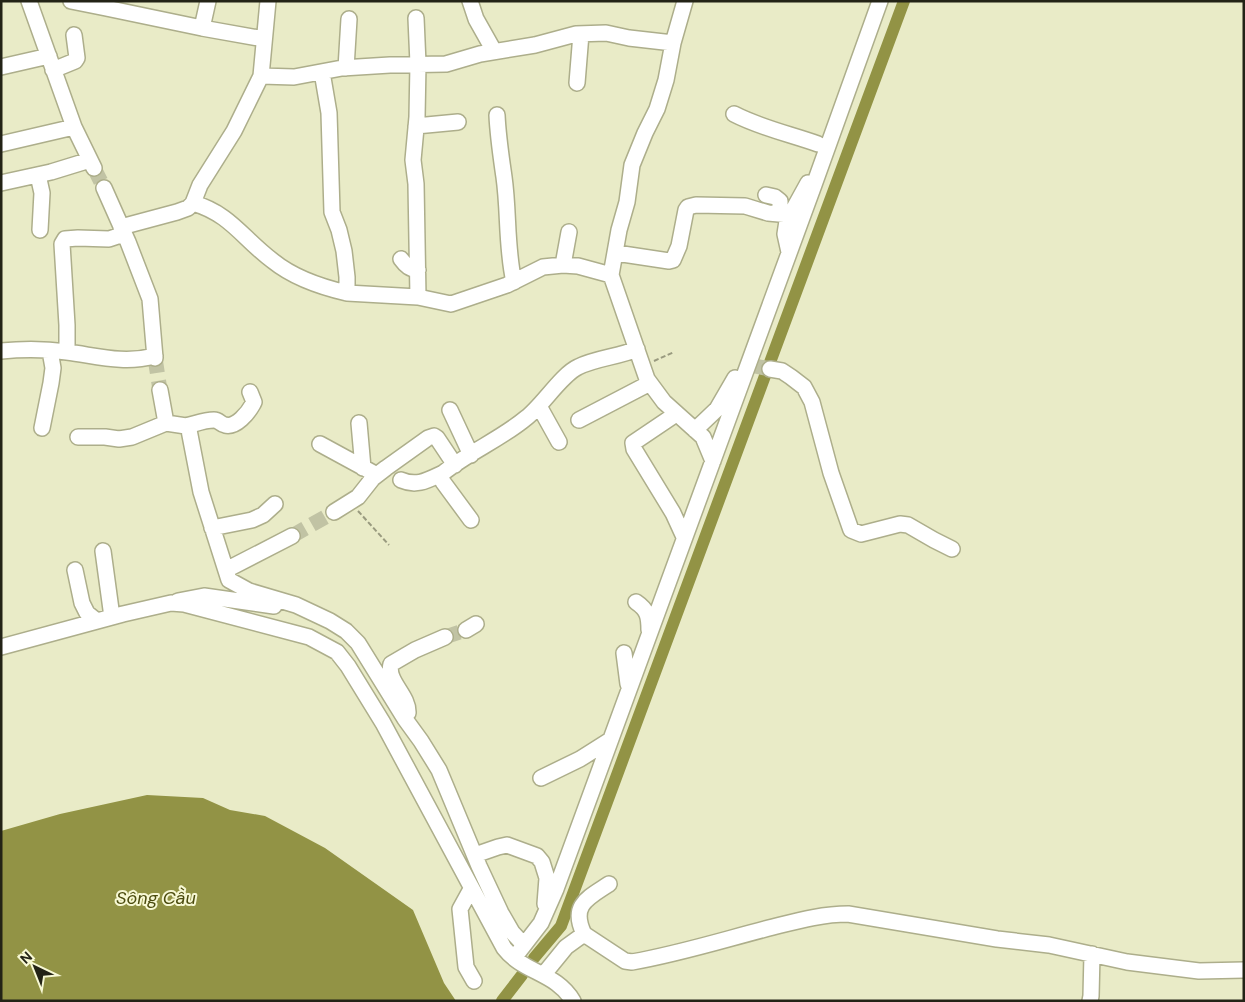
<svg xmlns="http://www.w3.org/2000/svg" width="1245" height="1002" font-family="'DM Sans',sans-serif">
  <style>
    .water { fill: #929345 }
    .lines { fill: none; stroke-linecap: round; stroke-linejoin: round }
    .canal { stroke: #929345; stroke-width: 12 }
    .minor-tunnel { stroke: #c1c3a4; stroke-width: 15; stroke-dasharray: 15 8; stroke-linecap: butt }
    .minor-casing { stroke: #adae8b; stroke-width: 18 }
    .path { stroke: #999a7f; stroke-width: 2; stroke-dasharray: 5 2.5; stroke-linecap: butt }
    .minor { stroke: #fff; stroke-width: 15 }
    .labels { text-anchor: middle; stroke-width: 4; stroke-linejoin: round; paint-order: stroke }
    .water-label { font-size: 18px; font-style: italic; fill: #4b4b0e; stroke: #f7f8d4 }
  </style>
  <rect width="100%" height="100%" fill="#e9ebc7"/>
  <!-- water -->
  <path class="water" d="M147,795L203,798L230,810L265,816L325,848L413,910L444,983L456,1001H1V831L60,814Z"/>
  <g class="lines">
    <!-- canal -->
    <path class="canal" d="M534,958L561,926L904,1
      M502,1001L522,975"/>
    <!-- minor-tunnel -->
    <path class="minor-tunnel" d="M94,168L104,188
      M155,358L160,390
      M755,366L770,369
      M292,536L334,512
      M445,637L466,630"/>
    <!-- minor casing -->
    <g class="minor-casing">
      <path id="minor" d="M29,1L74,127L94,168
        M71,1L106,8L107,1
        M470,1L476,19L494,51
        M106,8L202,28L264,39
        M416,18L418,64L417,117L413,160L416,184L418,297
        M202,28L208,1
        M1,67L49,56
        M346,68L349,19
        M53,70L75,61L77,58L74,35
        M322,72L329,113L332,212L339,230L344,251L347,277V293L418,297L451,304L507,285L543,267L563,265L578,266L611,275L647,379L664,402L703,437L713,461
        M261,76L294,77L342,68L390,65L446,64L480,54L535,45L576,34L606,33L629,38L673,43L685,1
        M577,83L581,34
        M734,114C761,128 790,134 818,144
        M497,115C498,137 501,156 504,177C509,212 506,247 514,282
        M416,126L458,122
        M1,144L74,127
        M38,175L42,193L40,230
        M1,183L51,172L90,160
        M104,188L128,242L150,299L155,358
        M766,195L775,197L780,201V214
        M193,203C231,214 243,239 273,261C294,278 321,287 347,293
        M121,227L177,212L188,208L193,203L200,185L234,131L261,76L268,1
        M789,252L785,234L787,221L808,183
        M616,253L669,261L673,260L679,246L686,210L688,207L696,205L745,206L768,213L790,215
        M401,259C406,266 410,269 418,270
        M563,265L569,232
        M611,275L619,230L627,202L632,165L645,133L657,109L666,80L673,43
        M1,351C22,349 46,349 67,352C98,356 123,364 155,356
        M67,352V325L62,244L65,239L78,238L109,239L124,234
        M770,369L782,371L791,377L804,387L812,402L831,473L851,530L861,534L900,524L908,525L934,540L952,549
        M160,390L166,423L186,426L189,430L201,492L229,580L249,591L296,605L330,621L346,631L358,643L405,719L421,741L439,770L479,866L501,913L512,932L524,945
        M539,406L559,442
        M450,410L471,455
        M676,414L633,443L634,449L673,513L684,537
        M579,420L650,383
        M359,423L363,468
        M186,426C195,424 204,420 214,420C219,420 220,424 225,425C236,428 248,413 253,404L254,402L250,392
        M42,428L51,383L53,368L50,351
        M695,430L717,409L735,378
        M78,437H105L119,439L132,437L166,423
        M320,444L377,475
        M401,480C417,487 428,480 443,473
        M334,512L358,497L373,478L386,468L428,438L434,436L437,438L455,465
        M471,520L443,482L441,477L443,473C469,452 501,439 526,418C543,405 561,375 578,367C596,358 618,357 637,349
        M212,528L252,520L263,515L275,504
        M103,551L112,617
        M75,570L82,603L87,613L97,621
        M226,570L292,536
        M178,601L204,596L274,606
        M636,602C648,610 649,617 649,630
        M466,630L476,624
        M1,647L123,614L171,603L184,604L309,637L337,652L348,666L383,723L504,948C523,973 556,972 573,1001
        M624,653L628,684
        M408,713C409,695 386,681 391,664L415,650L445,637
        M541,778L580,759L610,740
        M475,855L498,847L507,845L537,856L542,862L547,878L545,904
        M471,889L460,909L466,967L474,981
        M584,934C570,905 588,898 609,884
        M514,958L541,923L556,889L814,185L880,1
        M544,974L566,947L584,934L625,961L632,962C679,954 726,939 773,927C797,921 822,914 848,914L997,939L1049,945L1127,962L1199,971L1244,970
        M1090,1001L1091,996L1092,954"/>
    </g>
    <!-- path -->
    <path class="path" d="M654,361L674,352
      M358,511L389,545"/>
    <!-- minor -->
    <use href="#minor" class="minor"/>
  </g>
  <g class="labels">
    <!-- water labels -->
    <g class="water-label">
      <text x="156" y="904">Sông Cầu</text>
    </g>
  </g>
  <!-- border -->
  <rect width="1245" height="1002" fill="none" stroke="#232316" stroke-width="5"/>
  <!-- north arrow -->
  <g transform="translate(35 967) rotate(317)" stroke="#f7f8d4" stroke-width="4" paint-order="stroke">
  <path d="M0-4L9 19L0 12L-9 19Z" fill="#232316"/>
  <text y="-8" font-size="14" font-weight="bold" text-anchor="middle" fill="#232316">N</text>
  </g>
</svg>
